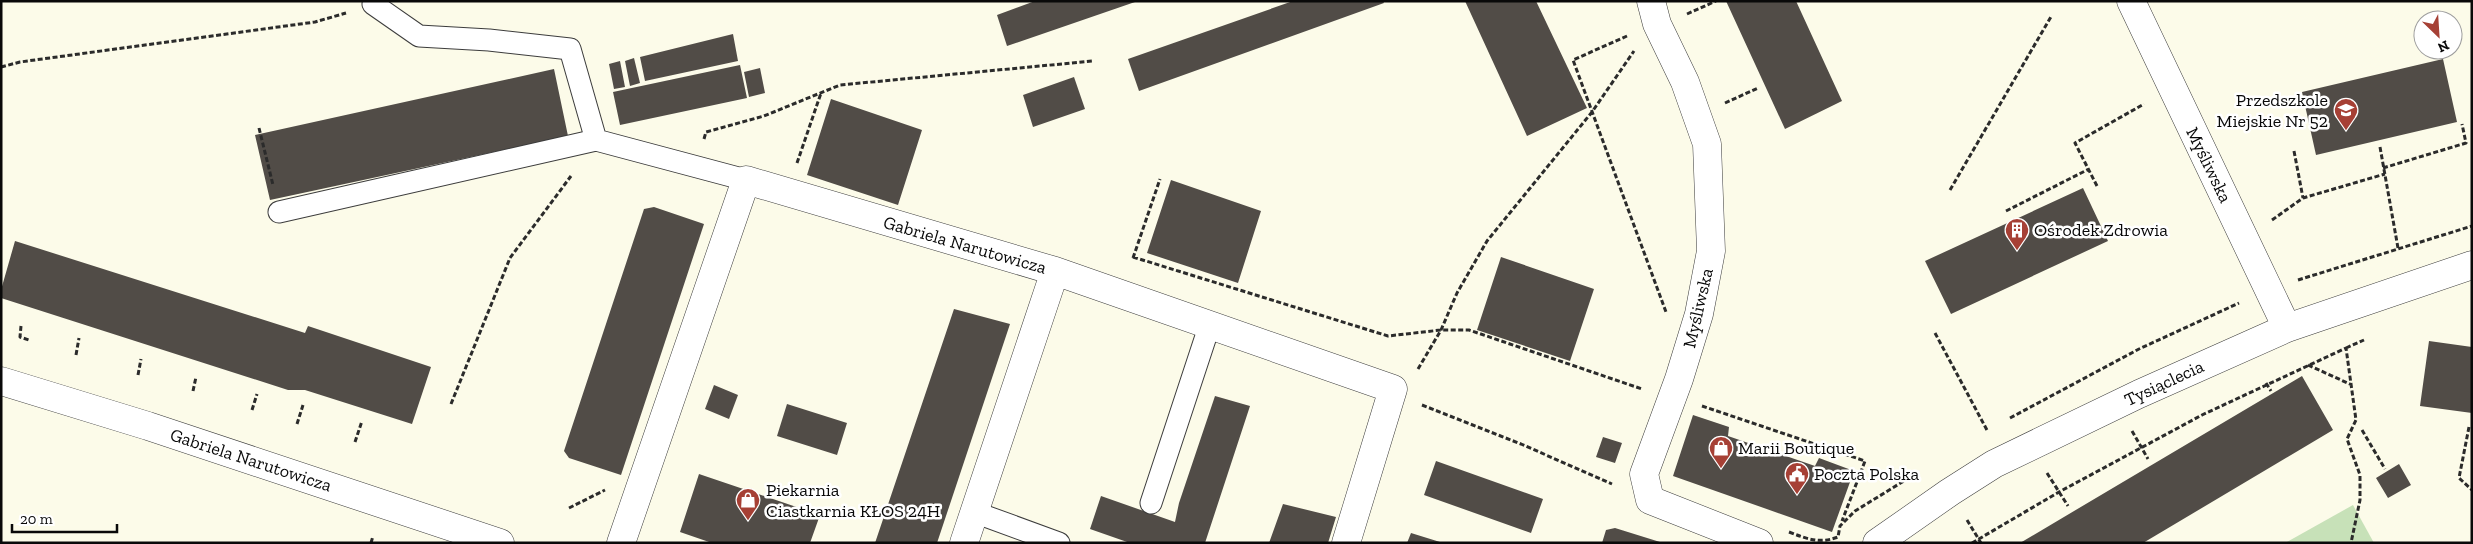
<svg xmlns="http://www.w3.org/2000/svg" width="2473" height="544" font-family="'Zilla Slab',serif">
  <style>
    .green { fill: #c7e1b8 }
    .building { fill: #514c47 }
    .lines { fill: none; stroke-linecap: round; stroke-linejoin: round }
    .service-casing { stroke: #3c3c3c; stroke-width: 23 }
    .minor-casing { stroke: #3c3c3c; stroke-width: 29 }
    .path { stroke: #2b2b2b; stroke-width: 3; stroke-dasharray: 5 2.5; stroke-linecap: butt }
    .service { stroke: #fff; stroke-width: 21 }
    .minor { stroke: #fff; stroke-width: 28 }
    .labels { text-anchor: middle; stroke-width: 5; stroke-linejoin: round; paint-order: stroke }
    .poi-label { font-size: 18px; fill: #090909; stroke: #fff; text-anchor: start }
    .street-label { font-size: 18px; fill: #090909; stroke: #fff }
  </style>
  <rect width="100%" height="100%" fill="#fcfbe9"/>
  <!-- green -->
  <path class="green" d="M2353,505L2374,543H2285Z"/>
  <!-- building -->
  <path class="building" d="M1035,1H1135V2L1007,46L997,15Z
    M1293,1H1383L1384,3L1139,91L1128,59Z
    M1465,1H1536L1587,108L1527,136Z
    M1726,1H1796L1842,101L1785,129Z
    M733,34L738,61L645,81L640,57Z
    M634,58L640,83L630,86L625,61Z
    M2443,59L2457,122L2316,155L2302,92Z
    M620,61L625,87L614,89L609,64Z
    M740,65L747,98L620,125L613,92Z
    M760,68L765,93L749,97L744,72Z
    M554,69L568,136L270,200L255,135Z
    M1074,77L1085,109L1033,127L1023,95Z
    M831,99L922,130L898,205L807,175Z
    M1171,180L1261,211L1238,283L1147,253Z
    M2083,188L2108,241L1951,314L1925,261Z
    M654,207L704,224L621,475L569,458L564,451L644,209Z
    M15,241L305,333L308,326L431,367L412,424L305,390H288L1,298V290Z
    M1501,257L1594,289L1570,361L1477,330Z
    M954,309L1010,324L937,543H875Z
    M2429,341L2472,347V413L2420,406Z
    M2302,376L2333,430L2143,543H2020Z
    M714,385L738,395L729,419L705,409Z
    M1215,396L1250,406L1205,543H1130L1090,529L1101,496L1175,522L1179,503Z
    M787,404L847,423L837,455L777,436Z
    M1693,415L1729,427L1728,436L1815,466L1819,458L1854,471L1832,532L1673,476Z
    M1603,437L1622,443L1615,463L1596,457Z
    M1436,461L1543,499L1531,533L1424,495Z
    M2399,464L2411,485L2388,498L2376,478Z
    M699,474L820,515L810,543H712L680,532Z
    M1283,504L1336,517L1328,543H1269Z
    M1615,528L1660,542V543H1602L1606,530Z
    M1411,533L1440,542V543H1407Z"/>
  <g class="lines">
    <!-- service casing -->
    <g class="service-casing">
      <path id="service" d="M374,1L373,4L419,36L489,40L570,49L596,140L746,180
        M279,212L596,140
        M1151,503L1210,324
        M974,512L1059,543"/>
    </g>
    <!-- minor casing -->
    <g class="minor-casing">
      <path id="minor" d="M1651,1L1657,24L1685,82L1707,144L1711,251L1699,314L1679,379L1644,474L1650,500L1759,543
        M2131,1L2287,328
        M1,381L148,426L500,543
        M621,543L746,180L1055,271L1393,389L1346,543
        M964,543L1055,271
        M1877,543L1950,492L1994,464L2139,394L2287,328L2472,265"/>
    </g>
    <!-- path -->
    <path class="path" d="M1687,14L1716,1
      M1627,36L1573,60L1666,312
      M1,67L20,62L315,22L346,13
      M1725,103L1758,88
      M259,128L273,185
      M704,139L706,132L764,116L840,85L1093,61
      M2380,147L2398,248
      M2294,151L2303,198
      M797,163L821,93
      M2383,168L2466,143L2462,124
      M2097,186L2075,143L2144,104
      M1950,190L2052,15
      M2006,211L2089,169
      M2272,220L2303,198L2385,174
      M1133,257L1388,336L1441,330H1469L1642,389
      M1133,258L1160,179
      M2298,280L2472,226
      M21,326L20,337L29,340
      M1935,333L1988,432
      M2346,348L2364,340
      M76,355L79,338
      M2308,365L2352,385
      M1418,369L1441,330L1457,293L1487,241L1592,112L1634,51
      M138,375L141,359
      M2266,383L2271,391
      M193,391L196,377
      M451,404L510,258L571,176
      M1422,405L1521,444L1612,484
      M1702,406L1865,461L1842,521
      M252,410L257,394
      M2010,418L2139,349L2239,303
      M297,424L303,405
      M2469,427L2459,478L2472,490
      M2362,430L2385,469
      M2132,431L2148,459
      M355,442L362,421
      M2047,473L2068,506
      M569,508L605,490
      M1967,520L1981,543
      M1789,532C1807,539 1820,544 1838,537L1840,526L1855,511L1912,476
      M371,543L373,536
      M1972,543L2059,492L2202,415L2346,348L2356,420L2347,439L2360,475V500L2351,543"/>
    <!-- service -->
    <use href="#service" class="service"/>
    <!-- minor -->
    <use href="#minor" class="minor"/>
  </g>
  <!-- icons -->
  <defs>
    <g id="school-pin" transform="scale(1.25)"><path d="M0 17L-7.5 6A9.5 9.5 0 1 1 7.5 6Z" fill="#a64035" stroke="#fff"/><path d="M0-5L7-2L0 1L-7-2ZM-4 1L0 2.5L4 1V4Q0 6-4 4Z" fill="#fff"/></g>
    <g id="building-pin" transform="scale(1.25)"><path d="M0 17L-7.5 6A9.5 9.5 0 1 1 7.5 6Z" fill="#a64035" stroke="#fff"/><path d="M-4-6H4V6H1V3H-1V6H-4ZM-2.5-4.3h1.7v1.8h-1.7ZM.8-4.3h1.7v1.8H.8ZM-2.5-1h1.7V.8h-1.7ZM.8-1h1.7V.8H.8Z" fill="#fff"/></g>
    <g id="shop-pin" transform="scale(1.25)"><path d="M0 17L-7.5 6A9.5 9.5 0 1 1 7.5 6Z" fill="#a64035" stroke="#fff"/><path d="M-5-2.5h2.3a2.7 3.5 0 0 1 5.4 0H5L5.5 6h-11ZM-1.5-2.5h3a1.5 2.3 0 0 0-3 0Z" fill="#fff"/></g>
    <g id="civic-pin" transform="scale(1.25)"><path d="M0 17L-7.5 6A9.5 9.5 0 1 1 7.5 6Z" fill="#a64035" stroke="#fff"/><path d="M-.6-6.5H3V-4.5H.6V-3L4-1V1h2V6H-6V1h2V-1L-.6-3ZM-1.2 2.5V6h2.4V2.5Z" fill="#fff"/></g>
  </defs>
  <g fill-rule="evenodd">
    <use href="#school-pin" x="2346" y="110"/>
    <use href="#building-pin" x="2017" y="230"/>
    <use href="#shop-pin" x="1721" y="448"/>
    <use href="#civic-pin" x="1797" y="474"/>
    <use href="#shop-pin" x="748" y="500"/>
  </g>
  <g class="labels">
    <!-- poi labels -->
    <g class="poi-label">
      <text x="2328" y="106" text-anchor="end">Przedszkole<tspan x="2328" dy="21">Miejskie Nr 52</tspan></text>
      <text x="2034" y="236">Ośrodek Zdrowia</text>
      <text x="1738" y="454">Marii Boutique</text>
      <text x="1814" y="480">Poczta Polska</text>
      <text x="766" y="496">Piekarnia<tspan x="766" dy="21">Ciastkarnia KŁOS 24H</tspan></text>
    </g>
    <!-- street labels -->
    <g class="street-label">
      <text transform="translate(2209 165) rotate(64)" y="6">Myśliwska</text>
      <text transform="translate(965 245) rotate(16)" y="6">Gabriela Narutowicza</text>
      <text transform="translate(1698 308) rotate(-77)" y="6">Myśliwska</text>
      <text transform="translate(2164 383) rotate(-25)" y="6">Tysiąclecia</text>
      <text transform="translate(251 460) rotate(18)" y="6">Gabriela Narutowicza</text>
    </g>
  </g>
  <!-- border -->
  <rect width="2473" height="544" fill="none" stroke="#090909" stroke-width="5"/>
  <!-- north arrow -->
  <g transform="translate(2438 35) rotate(155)"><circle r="24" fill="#ffffff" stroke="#9d9d9d"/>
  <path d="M0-4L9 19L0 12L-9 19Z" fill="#a64035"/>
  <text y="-8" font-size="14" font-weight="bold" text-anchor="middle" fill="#090909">N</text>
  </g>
  <!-- scale -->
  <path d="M12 524v8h105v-8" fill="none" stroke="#090909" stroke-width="2.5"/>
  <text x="20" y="524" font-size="15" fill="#090909" stroke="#ffffff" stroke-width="4" paint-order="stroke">20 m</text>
</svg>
